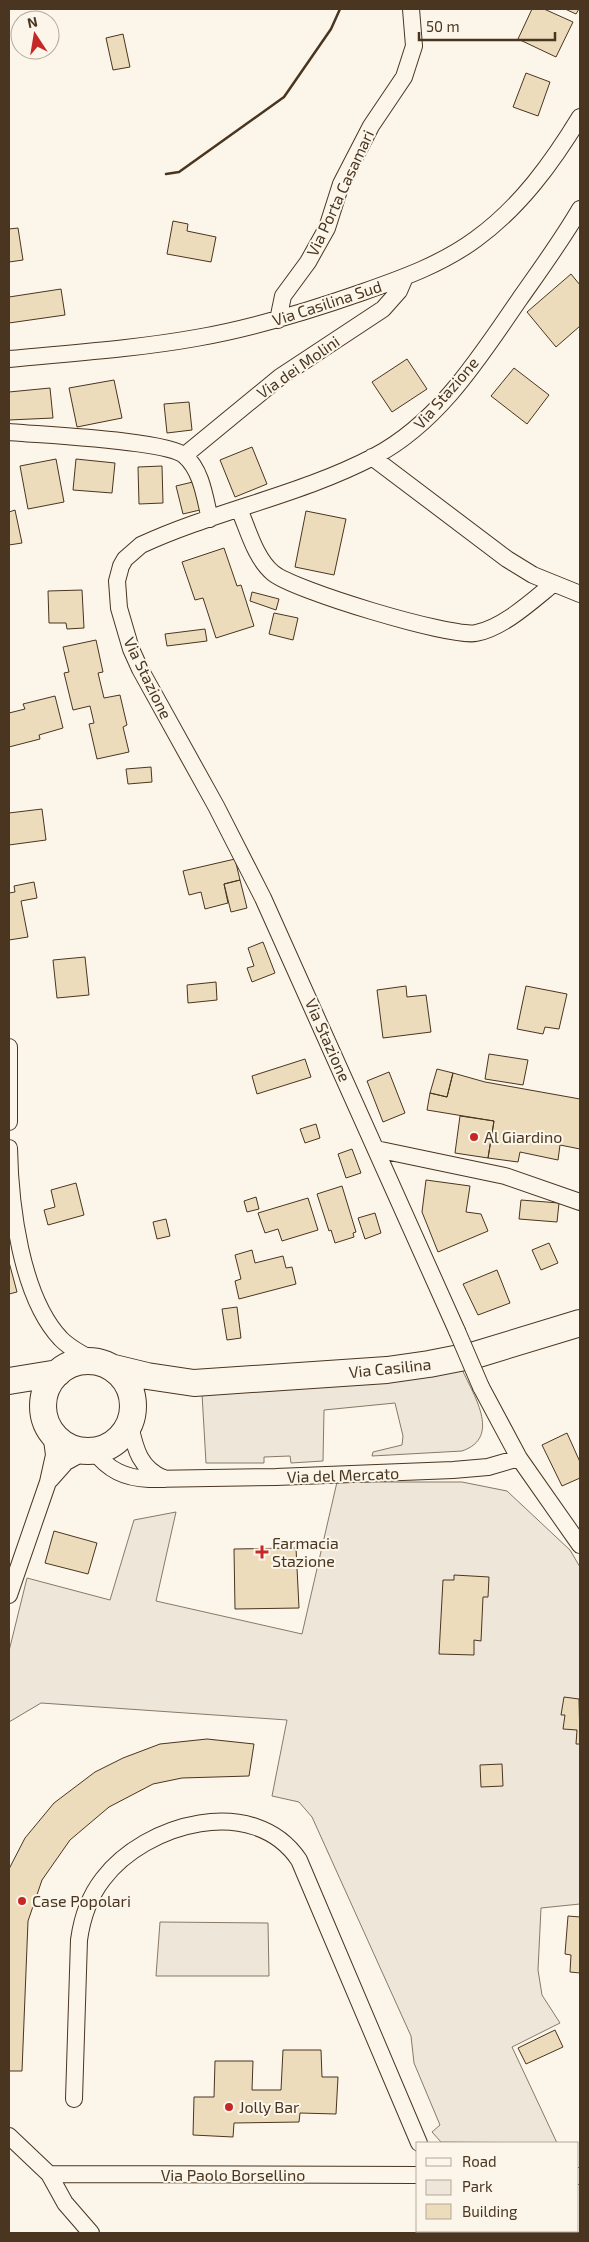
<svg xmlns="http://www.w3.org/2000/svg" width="589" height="2242" font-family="'Exo 2',sans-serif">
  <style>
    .green { fill: #ede6d9; stroke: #887966 }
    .building { fill: #ecdcbc; stroke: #4a3520 }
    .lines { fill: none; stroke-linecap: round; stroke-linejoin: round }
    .minor-casing { stroke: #4a3520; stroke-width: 18 }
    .primary-casing { stroke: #4a3520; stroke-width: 28 }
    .minor { stroke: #fbf6e9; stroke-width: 16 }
    .primary { stroke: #fbf6e9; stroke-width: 26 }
    .minor-bridge-casing { stroke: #4a3520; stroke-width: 18; stroke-linecap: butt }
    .minor-bridge { stroke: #fbf6e9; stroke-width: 16 }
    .wall { stroke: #4a3520; stroke-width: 2.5 }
    .poi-dot { fill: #c62828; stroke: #fbf6e9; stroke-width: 2 }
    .labels { text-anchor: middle; stroke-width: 4; stroke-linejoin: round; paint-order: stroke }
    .street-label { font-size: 16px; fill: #4a3520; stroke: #fbf6e9 }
    .poi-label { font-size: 16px; fill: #4a3520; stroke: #fbf6e9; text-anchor: start }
  </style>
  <rect width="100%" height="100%" fill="#fbf6e9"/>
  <!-- green -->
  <path class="green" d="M461,1367C472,1393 503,1437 462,1451L372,1456L373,1452L402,1445L403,1436L395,1403L324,1410L323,1461L291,1463L290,1456L264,1457V1463H206L202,1394Z
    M337,1482H462L507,1491L570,1550L580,1567V1904L541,1908L538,1970L542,1995L560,2023L512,2047L557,2143L441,2142L432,2132L440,2125L414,2063L411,2036L312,1817L299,1802L272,1796L287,1720L41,1703L9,1722V1651L27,1578L110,1600L134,1520L176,1512L156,1601L302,1634Z
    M160,1922L268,1923L269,1976H156Z"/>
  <!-- building -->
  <path class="building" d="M532,9H544L573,22L556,57L518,39Z
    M565,9H579L576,14Z
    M123,34L130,67L113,70L106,38Z
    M526,73L550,82L538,116L513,107Z
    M173,221L188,224L187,231L216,237L211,262L167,254Z
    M18,228L23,260L9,262V229Z
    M571,274L580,285V326L556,347L527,312Z
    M61,289L65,315L9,323V297Z
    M407,359L427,389L392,412L372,382Z
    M514,368L549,395L527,424L491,396Z
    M114,380L122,418L77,427L69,388Z
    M50,388L53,418L9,420V392Z
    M189,402L192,430L167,433L164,404Z
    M252,447L267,484L235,497L220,460Z
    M56,459L64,502L28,509L20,466Z
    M76,459L115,463L112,493L73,490Z
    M162,466L163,503L139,504L138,467Z
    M197,481L204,509L183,514L176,486Z
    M15,510L22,543L9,545V512Z
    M306,511L346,519L334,575L295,567Z
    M224,548L237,586L241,585L254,626L216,638L203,598L195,600L182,562Z
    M82,590L84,628L67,629L66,623H49L48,591Z
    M252,592L279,599L276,610L250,601Z
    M274,613L298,618L293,640L269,634Z
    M205,629L207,641L167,646L165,634Z
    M96,640L103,672L98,673L104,698L120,695L127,725L123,727L129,752L97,759L89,724L94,723L90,706L73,710L64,673L69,672L63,647Z
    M55,696L63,728L39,735L40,739L9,747V713L25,709L23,704Z
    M151,767L152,782L128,784L126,769Z
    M42,809L46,840L9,845V813Z
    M235,859L240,880L224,884L228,903L205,909L201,892L189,895L183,871Z
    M240,880L247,908L231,912L224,884Z
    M34,882L37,898L21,901L28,937L9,940V893L15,892L14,886Z
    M263,942L275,973L252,982L247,968L254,966L248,948Z
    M85,957L89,995L57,998L53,960Z
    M216,982L217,1000L188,1003L187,985Z
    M406,986L407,997L426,995L431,1032L383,1038L377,990Z
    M526,986L567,994L559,1029L545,1027L543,1034L517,1029Z
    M489,1054L528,1060L523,1085L485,1079Z
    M305,1059L311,1077L257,1094L252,1076Z
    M437,1069L453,1073L447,1097L430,1093Z
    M389,1072L405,1113L383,1122L367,1081Z
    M453,1073L485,1082L580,1099V1149L560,1145L558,1160L520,1152L518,1162L488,1158L494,1121L427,1110L430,1093L447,1097Z
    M460,1116L494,1121L488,1158L455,1153Z
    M316,1124L320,1138L305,1143L300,1129Z
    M352,1149L361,1173L346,1178L338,1154Z
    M426,1180L470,1186L466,1212L481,1214L488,1231L438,1252L422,1212Z
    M76,1183L84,1215L48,1225L44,1210L55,1207L51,1190Z
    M342,1186L356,1232L353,1233L354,1237L335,1243L331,1230L329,1231L317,1194Z
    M256,1197L259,1209L247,1212L244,1201Z
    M308,1198L318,1230L282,1241L278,1229L265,1233L258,1213Z
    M521,1200L559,1203L557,1222L519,1219Z
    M375,1213L381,1233L365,1239L358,1218Z
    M166,1219L170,1236L157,1239L153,1222Z
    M549,1243L558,1263L541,1270L532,1250Z
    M252,1250L255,1263L283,1256L286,1268L292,1267L296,1284L239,1299L235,1281L241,1279L235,1255Z
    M9,1262L17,1292L9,1294Z
    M497,1270L510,1303L478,1315L463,1284Z
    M237,1307L241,1338L227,1340L222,1309Z
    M567,1433L580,1462V1478L562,1486L542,1445Z
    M54,1531L97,1543L88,1574L45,1563Z
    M296,1548L299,1608L235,1609L234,1549Z
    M454,1575L489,1577L488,1597H483L481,1641L474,1640V1655L439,1654L443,1580H454Z
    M564,1697L579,1699L580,1744H576L577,1730L563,1729L565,1715H561Z
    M207,1739L254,1744L249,1776L182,1778L153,1784L109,1807L70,1840L42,1880L28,1921L22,2071H9V1869L25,1838L54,1803L95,1772L123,1758L160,1744Z
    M502,1764L503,1786L481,1787L480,1765Z
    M568,1916L580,1917V1973L570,1972L571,1955L565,1954Z
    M555,2030L563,2047L526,2064L518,2048Z
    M283,2050H321L322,2077H338L336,2114L300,2113L299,2122L234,2123L233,2137L193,2135L194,2097H214L215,2061H253L252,2090H281Z"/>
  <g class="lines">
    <!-- minor casing -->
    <g class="minor-casing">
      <path id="minor" d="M278,320L283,296L308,262L327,228L341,184L371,126L404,77L414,46L411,9
        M9,359C71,353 134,349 196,338C253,328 309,311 363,292C403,278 442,264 476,239C520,207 552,163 580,117
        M9,432C40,435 167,440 185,456C202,471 205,499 210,519
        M185,455L280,377L383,309L399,291L405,277
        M372,457L507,559L533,575L580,594
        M239,509C248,529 255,558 273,573C293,590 451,638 476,633C503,628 532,601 553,584
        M9,1047V1122
        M9,1148C10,1205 21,1297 61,1339C71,1349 85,1356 97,1362
        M376,1149L505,1176L580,1202
        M457,1331L263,898L216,806L140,669L131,649L119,608L117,581L121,566L125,559L141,545C217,510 301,495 375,456C439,422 479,358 519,300C540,270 562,240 580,209
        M481,1387L519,1458L580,1545
        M130,1425C135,1449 140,1469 165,1479
        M94,1451C108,1470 125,1478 149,1479L276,1477L453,1470L488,1467L519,1458
        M50,1480L66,1462L86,1451
        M9,1595L48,1482L54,1455L51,1432
        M74,2099L79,1940C82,1918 89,1897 103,1879C145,1823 254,1793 299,1860L419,2143
        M9,2136L49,2174L65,2203L91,2233
        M49,2174L418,2175
        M578,2176H580"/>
    </g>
    <!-- primary casing -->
    <g class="primary-casing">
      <path id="primary" d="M43 1406a45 45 0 1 1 90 0a45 45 0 1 1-90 0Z
        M114,1368L147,1376L194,1383L387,1370L429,1364L475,1355L580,1323
        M9,1381L58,1373"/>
    </g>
    <!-- minor -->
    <use href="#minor" class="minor"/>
    <!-- primary -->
    <use href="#primary" class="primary"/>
    <!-- minor-bridge casing -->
    <g class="minor-bridge-casing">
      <path id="minor-bridge" d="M457,1331L481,1387"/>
    </g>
    <!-- minor-bridge -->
    <use href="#minor-bridge" class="minor-bridge"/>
    <!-- wall -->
    <path class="wall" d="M166,174L179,172L284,97L331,29L340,9"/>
  </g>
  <!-- markers -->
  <g class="poi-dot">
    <circle cx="474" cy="1137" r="5"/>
    <path d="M259.5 1544.5h5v5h5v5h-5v5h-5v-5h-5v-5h5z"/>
    <circle cx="22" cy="1901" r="5"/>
    <circle cx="229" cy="2107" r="5"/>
  </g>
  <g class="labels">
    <!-- street labels -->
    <g class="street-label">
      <text transform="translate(340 193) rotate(-65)" y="6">Via Porta Casamari</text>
      <text transform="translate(327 303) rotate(-18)" y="6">Via Casilina Sud</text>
      <text transform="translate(298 367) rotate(-35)" y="6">Via dei Molini</text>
      <text transform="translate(446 393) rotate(-49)" y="6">Via Stazione</text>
      <text transform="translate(148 678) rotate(64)" y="6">Via Stazione</text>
      <text transform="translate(328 1040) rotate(66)" y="6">Via Stazione</text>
      <text transform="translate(390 1368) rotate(-6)" y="6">Via Casilina</text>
      <text transform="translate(343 1475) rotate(-2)" y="6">Via del Mercato</text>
      <text x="233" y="2181">Via Paolo Borsellino</text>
    </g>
    <!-- poi labels -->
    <g class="poi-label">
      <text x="484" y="1143">Al Giardino</text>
      <text x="272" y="1549">Farmacia<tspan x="272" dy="18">Stazione</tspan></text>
      <text x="32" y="1907">Case Popolari</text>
      <text x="239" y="2113">Jolly Bar</text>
    </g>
  </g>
  <!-- border -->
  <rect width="589" height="2242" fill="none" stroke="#4a3520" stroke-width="20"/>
  <!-- legend -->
  <rect x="416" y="2142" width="162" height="90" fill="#fbf6e9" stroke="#b4a999"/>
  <rect x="426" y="2158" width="25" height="8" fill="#fbf6e9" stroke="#b4a999"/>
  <text x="462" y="2167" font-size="15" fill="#4a3520">Road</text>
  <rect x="426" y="2180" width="25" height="15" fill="#ede6d9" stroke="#b4a999"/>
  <text x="462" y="2192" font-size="15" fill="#4a3520">Park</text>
  <rect x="426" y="2204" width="25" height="15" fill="#ecdcbc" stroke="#b4a999"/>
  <text x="462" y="2217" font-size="15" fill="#4a3520">Building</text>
  <!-- north arrow -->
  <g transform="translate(35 35) rotate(348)"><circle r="24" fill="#fbf6e9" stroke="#b4a999"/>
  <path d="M0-4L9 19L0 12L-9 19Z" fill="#c62828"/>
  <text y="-8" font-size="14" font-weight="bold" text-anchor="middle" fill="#4a3520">N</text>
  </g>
  <!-- scale -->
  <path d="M419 32v8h136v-8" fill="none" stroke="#4a3520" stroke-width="2.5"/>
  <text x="426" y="32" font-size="15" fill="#4a3520" stroke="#fbf6e9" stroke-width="4" paint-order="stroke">50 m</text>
</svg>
